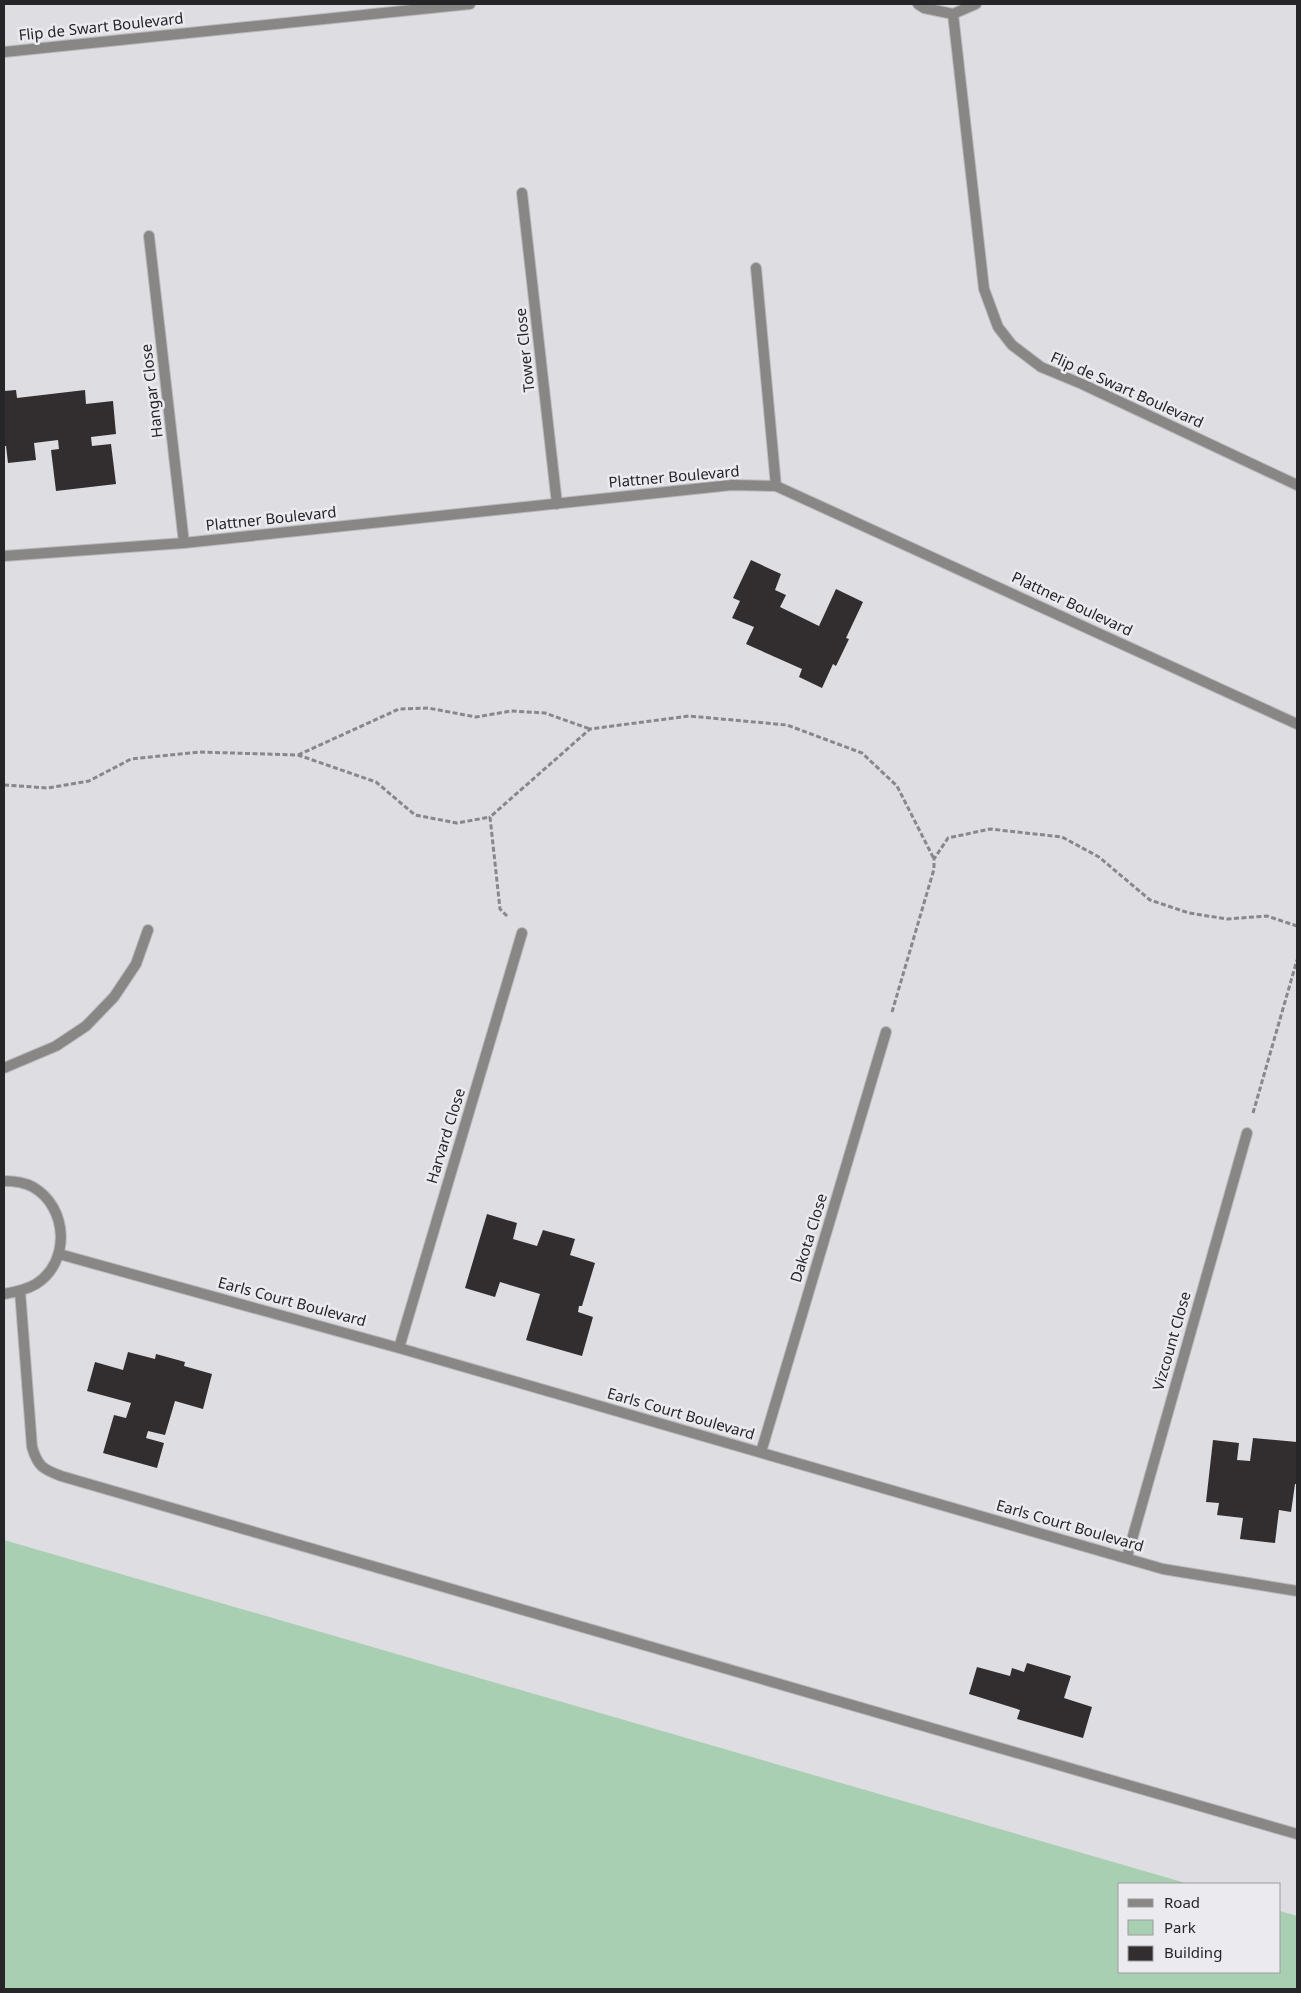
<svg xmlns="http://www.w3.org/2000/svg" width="1301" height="1993" font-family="'Noto Sans',sans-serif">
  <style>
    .green { fill: #a9cfb3 }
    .building { fill: #322e30 }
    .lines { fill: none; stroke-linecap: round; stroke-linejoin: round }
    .street-casing { stroke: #b9b8bd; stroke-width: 12 }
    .path { stroke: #88878a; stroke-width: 3; stroke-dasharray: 5 2.5; stroke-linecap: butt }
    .street { stroke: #888785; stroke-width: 10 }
    .labels { text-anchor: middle; stroke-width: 5; stroke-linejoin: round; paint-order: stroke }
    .street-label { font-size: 15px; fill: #262527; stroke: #ebeaef }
  </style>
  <rect width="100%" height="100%" fill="#dedde2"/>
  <!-- green -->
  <path class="green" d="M4,1540L1189,1884H1120V1972H1280V1911L1297,1916V1989H4Z"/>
  <!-- building -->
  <path class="building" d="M16,390L17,398L85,390L86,404L113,401L116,434L91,437L92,446L111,444L116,484L56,491L51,450L59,449L58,440L34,443L36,460L8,463L6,446H4V391Z
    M751,560L781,574L775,590L786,595L780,607L819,626L836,589L863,602L846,638L849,639L836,666L833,664L822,688L799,677L802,669L746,644L754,627L732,618L740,601L733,598Z
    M487,1214L517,1223L513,1239L537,1246L543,1230L575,1239L570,1255L595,1263L582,1306H579L578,1312L593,1317L582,1356L526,1340L540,1294L500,1282L495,1297L465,1288Z
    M128,1352L155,1359L156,1354L185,1362L184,1366L212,1374L203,1409L175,1401L165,1435L148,1431L146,1438L164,1443L157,1468L103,1453L114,1415L126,1418L131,1403L87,1391L95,1362L123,1370Z
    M1253,1438L1297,1442V1484H1295L1291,1512L1279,1510L1275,1543L1240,1539L1243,1518L1217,1515L1219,1503L1206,1502L1213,1440L1239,1443L1237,1460L1250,1461Z
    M1027,1663L1071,1676L1064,1698L1092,1707L1083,1738L1017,1719L1020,1710L969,1694L977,1667L1010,1676L1012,1668L1024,1672Z"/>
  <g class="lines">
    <!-- street casing -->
    <g class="street-casing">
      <path id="street" d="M918,4L924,8L953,14L976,4
        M953,14L984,289L998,327L1012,345L1041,367L1082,384L1297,485
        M4,52L470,4
        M522,193L557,504
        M149,236L184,543
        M756,268L776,486
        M4,556L184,543L732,485L776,486L1297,724
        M4,1068L56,1046L86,1026L114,997L136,964L148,930
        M4,1181C14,1181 24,1182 33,1187C68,1207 71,1262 36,1284C26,1290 15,1292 4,1294
        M59,1254L399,1348L1163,1569L1297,1591
        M20,1291L32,1447C38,1467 43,1469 61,1476L1297,1834
        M399,1348L522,933
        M761,1452L886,1032
        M1127,1557L1247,1133"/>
    </g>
    <!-- path -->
    <path class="path" d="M298,755L399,709L428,708L476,717L511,711L545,713L590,729
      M4,785L48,788L89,781L131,759L199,752L298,755L376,782L415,815L457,823L490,817
      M507,916L500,909L490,817L590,729L689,716L787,725L862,753L897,786L934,859
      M892,1012L934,869V859L948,838L990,829L1062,837L1099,857L1150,900L1189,913L1227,919L1267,916L1297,926
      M1253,1113L1297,960"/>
    <!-- street -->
    <use href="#street" class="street"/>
  </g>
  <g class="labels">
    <!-- street labels -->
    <g class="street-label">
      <text transform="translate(101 27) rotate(-6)" y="5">Flip de Swart Boulevard</text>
      <text transform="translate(525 350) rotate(-96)" y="5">Tower Close</text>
      <text transform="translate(1127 390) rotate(24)" y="5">Flip de Swart Boulevard</text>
      <text transform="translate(152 391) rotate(-97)" y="5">Hangar Close</text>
      <text transform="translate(674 477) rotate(-5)" y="5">Plattner Boulevard</text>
      <text transform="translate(271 519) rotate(-6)" y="5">Plattner Boulevard</text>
      <text transform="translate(1072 604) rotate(25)" y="5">Plattner Boulevard</text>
      <text transform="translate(446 1136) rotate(-73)" y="5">Harvard Close</text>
      <text transform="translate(809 1238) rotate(-73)" y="5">Dakota Close</text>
      <text transform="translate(292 1302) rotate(15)" y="5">Earls Court Boulevard</text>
      <text transform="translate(1172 1341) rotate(-74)" y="5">Vizcount Close</text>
      <text transform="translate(681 1414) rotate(16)" y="5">Earls Court Boulevard</text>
      <text transform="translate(1070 1526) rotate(16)" y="5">Earls Court Boulevard</text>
    </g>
  </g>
  <!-- border -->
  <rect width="1301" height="1993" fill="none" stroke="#262527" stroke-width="10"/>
  <!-- legend -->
  <rect x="1118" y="1883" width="162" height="90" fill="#ebeaef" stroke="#9c9b9f"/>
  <rect x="1128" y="1899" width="25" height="8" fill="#888785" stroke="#9c9b9f"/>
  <text x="1164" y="1908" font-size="15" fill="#262527">Road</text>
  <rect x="1128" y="1920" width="25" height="15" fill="#a9cfb3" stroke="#9c9b9f"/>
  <text x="1164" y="1933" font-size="15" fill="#262527">Park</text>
  <rect x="1128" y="1946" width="25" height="15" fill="#322e30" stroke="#9c9b9f"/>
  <text x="1164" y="1958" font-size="15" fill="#262527">Building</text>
</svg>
